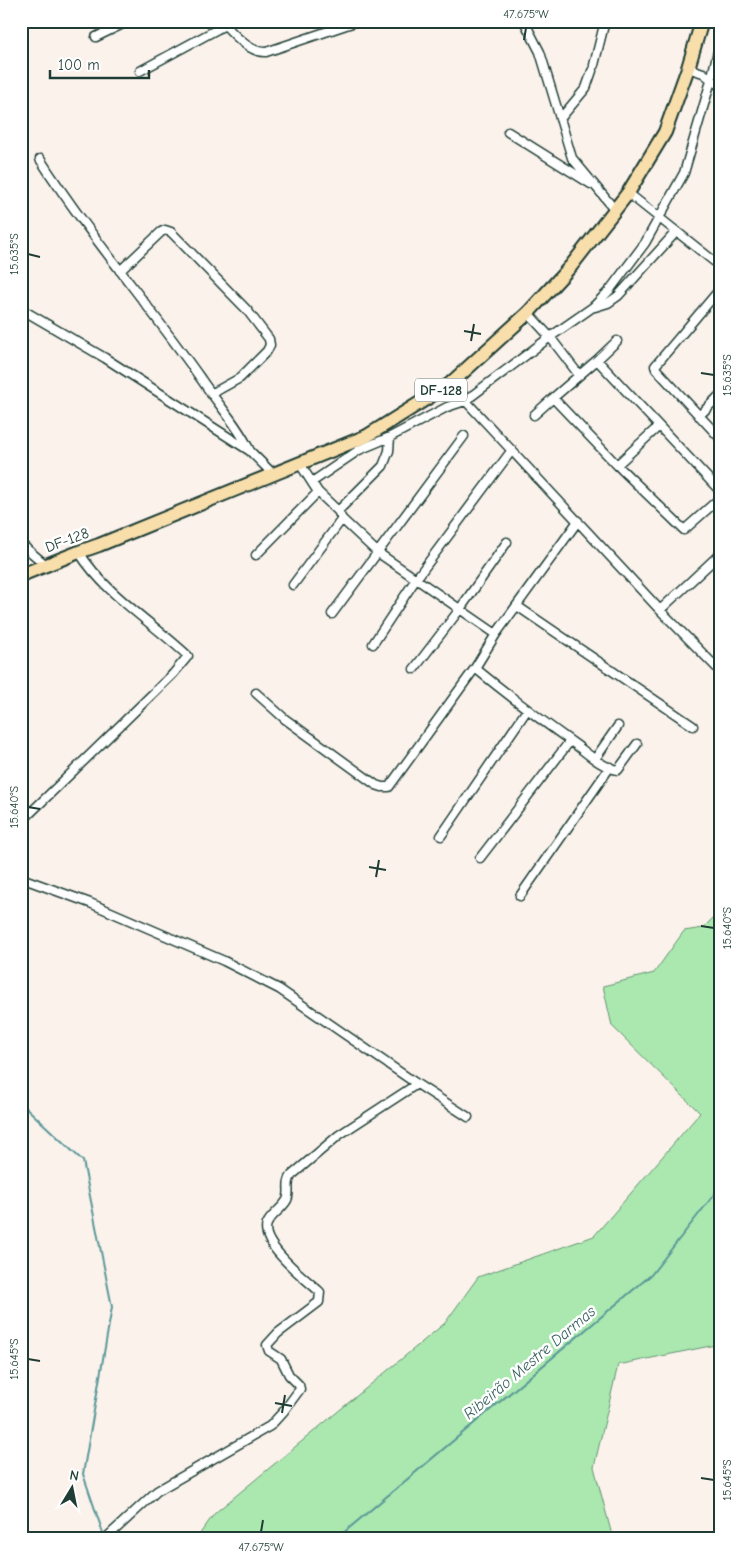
<svg xmlns="http://www.w3.org/2000/svg" width="741" height="1560" font-family="'Comic Neue',sans-serif">
  <style>
    .green { fill: #aae8af; stroke: #649272 }
    .lines { fill: none; stroke-linecap: round; stroke-linejoin: round }
    .stream { stroke: #5b9899; stroke-width: 2 }
    .minor-casing { stroke: #1f3d34; stroke-width: 11 }
    .primary-casing { stroke: #1f3d34; stroke-width: 16 }
    .minor { stroke: #fff; stroke-width: 8 }
    .primary { stroke: #f8deab; stroke-width: 12 }
    .ticks { fill: none; stroke: #1f3d34; stroke-width: 2 }
    .labels { text-anchor: middle; stroke-width: 5; stroke-linejoin: round; paint-order: stroke }
    .shield { fill: #fff; stroke: #627771; stroke-width: 1 }
    .shield-label { font-size: 14px; font-weight: bold; fill: #1f3d34 }
    .street-label { font-size: 15px; fill: #1f3d34; stroke: #fff }
    .water-label { font-size: 16px; font-style: italic; fill: #38635e; stroke: #fff }
    .neatline { fill: none; stroke: #1f3d34; stroke-width: 2 }
    .ticks-label { font-size: 12px; text-anchor: middle; fill: #1f3d34 }
  </style>
  <rect width="100%" height="100%" fill="#fbf2ec"/>
  <filter id="ink" filterUnits="userSpaceOnUse"><feTurbulence type="fractalNoise" baseFrequency=".02" numOctaves="2"/><feDisplacementMap in="SourceGraphic" scale="10" xChannelSelector="R" yChannelSelector="G"/><feConvolveMatrix kernelMatrix="1 2 1 2 8 2 1 2 1" color-interpolation-filters="sRGB"/></filter>
  <g filter="url(#ink)">
    <!-- green -->
    <path class="green" d="M720,911V1344L618,1365L594,1467L613,1539H196L215,1513L445,1323L478,1277L594,1236L700,1113L612,1026L603,986L654,973L684,931L703,928Z"/>
    <g class="lines">
      <!-- stream -->
      <path class="stream" d="M21,1103L83,1161L112,1307L83,1474L103,1533
        M336,1539L651,1275L720,1187"/>
      <!-- minor casing -->
      <g class="minor-casing">
        <path id="minor" d="M221,21C233,33 249,53 266,52L358,21
          M524,21L540,52L572,158L616,211
          M96,37L129,21
          M594,65L605,21
          M688,68L703,73L720,86
          M140,71L225,25
          M560,119L586,88L592,71
          M508,132L591,184
          M40,159C89,235 149,305 201,379C217,403 238,425 250,451
          M628,193L720,266
          M120,271L161,232L165,230L171,232L247,310L269,339L270,345L267,351L240,378L211,394
          M720,289L655,366L656,369L720,438
          M595,307L608,303L618,296L676,232
          M21,309L105,358L250,451L274,475
          M528,313L550,337L579,375
          M597,360L617,341
          M450,384L660,610L720,671
          M534,415L553,398
          M699,416L720,395
          M300,464L318,492L338,511L342,519L377,552L496,634
          M617,465L659,426
          M312,482L359,450L390,437L447,407L465,401L550,337L593,307L609,291L645,243L684,173L710,84L720,43
          M720,491L597,360L553,398L617,465L684,530L720,498
          M338,511L383,466L389,451L390,437
          M21,544L46,565
          M256,555L318,492
          M293,585L342,519
          M517,606L693,726
          M660,610L720,554
          M332,614L464,436
          M373,644L416,579L512,450
          M475,668C508,695 541,720 576,745C588,754 603,768 618,770L637,744
          M414,669L460,609L507,542
          M256,693L285,719L376,785L382,787H389L475,668L496,634L578,521
          M595,759L618,726
          M21,822L173,674L188,656C152,622 105,594 79,552
          M441,836L527,710
          M480,858L570,741
          M21,878L90,903L224,961L279,989L417,1084L468,1117
          M520,896L610,767
          M105,1539L157,1491L270,1426L283,1412L300,1389L299,1385L289,1375L281,1359L269,1351L267,1345L278,1333L319,1302L320,1292C307,1280 259,1244 267,1224C271,1215 282,1209 287,1200C291,1192 285,1183 292,1175L339,1135L417,1084"/>
      </g>
      <!-- primary casing -->
      <g class="primary-casing">
        <path id="primary" d="M21,575L79,552L99,545L367,436L450,384L528,313L571,266L628,193L665,132L688,68L702,21"/>
      </g>
      <!-- minor -->
      <use href="#minor" class="minor"/>
      <!-- primary -->
      <use href="#primary" class="primary"/>
    </g>
  </g>
  <!-- ticks -->
  <path class="ticks" d="M524,40L526,28M28,254L40,257M464,331L481,334M471,341L474,324M701,373L714,375M28,807L40,809M369,867L386,870M376,877L379,860M701,926L714,928M28,1359L40,1361M275,1403L292,1406M282,1413L285,1395M701,1478L714,1480M261,1532L263,1520"/>
  <g class="labels">
    <!-- shield labels -->
    <rect class="shield" x="415" y="378.5" width="52" height="23" rx="4"/>
    <g class="shield-label">
      <text x="441" y="395">DF-128</text>
    </g>
    <!-- street labels -->
    <g class="street-label">
      <text transform="translate(67 540) rotate(-20)" y="5">DF-128</text>
    </g>
    <!-- water labels -->
    <g class="water-label">
      <text transform="translate(529 1362) rotate(-40)" y="6">Ribeirão Mestre Darmas</text>
    </g>
  </g>
  <!-- margin -->
  <rect width="741" height="1560" fill="none" stroke="#fff" stroke-width="55"/>
  <!-- north arrow -->
  <g transform="translate(72 1488) rotate(10)" stroke="#ffffff" stroke-width="4" paint-order="stroke">
  <path d="M0-4L9 19L0 12L-9 19Z" fill="#1f3d34"/>
  <text y="-8" font-size="14" font-weight="bold" text-anchor="middle" fill="#1f3d34">N</text>
  </g>
  <!-- scale -->
  <path d="M50 70v8h99v-8" fill="none" stroke="#1f3d34" stroke-width="2.5"/>
  <text x="58" y="70" font-size="15" fill="#1f3d34" stroke="#ffffff" stroke-width="4" paint-order="stroke">100 m</text>
  <rect x="28" y="28" width="686" height="1504" class="neatline"/>
  <g class="ticks-label">
    <text x="526" y="18">47.675°W</text>
    <text transform="translate(14 254) rotate(-90)" y="4">15.635°S</text>
    <text transform="translate(727 375) rotate(-90)" y="4">15.635°S</text>
    <text transform="translate(14 807) rotate(-90)" y="4">15.640°S</text>
    <text transform="translate(727 928) rotate(-90)" y="4">15.640°S</text>
    <text transform="translate(14 1359) rotate(-90)" y="4">15.645°S</text>
    <text transform="translate(727 1480) rotate(-90)" y="4">15.645°S</text>
    <text x="261" y="1551">47.675°W</text>
  </g>
</svg>
